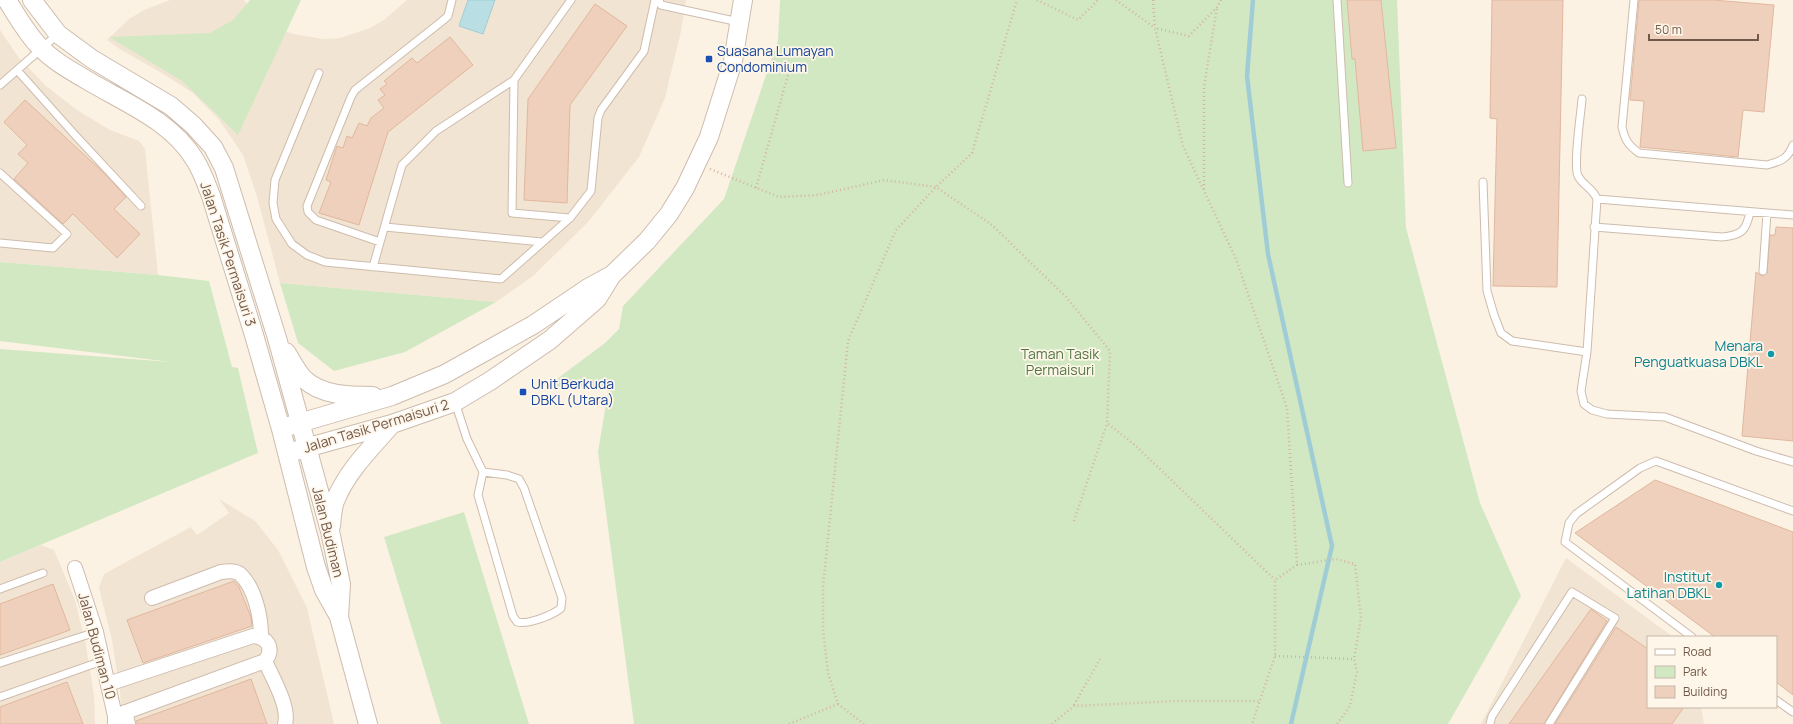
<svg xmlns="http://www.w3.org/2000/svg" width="1793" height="724" font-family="Manrope,sans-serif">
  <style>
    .residential { fill: #f2e4d2 }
    .green { fill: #d2e8c3 }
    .water { fill: #b9dee4; stroke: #a0cdd5 }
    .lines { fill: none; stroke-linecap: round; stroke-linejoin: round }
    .stream { stroke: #a0cdd5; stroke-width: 4.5 }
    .building { fill: #efd0bc; stroke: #e1b79d }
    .service-casing { stroke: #cebcad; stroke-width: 9 }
    .minor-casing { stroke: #cebcad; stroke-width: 16 }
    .tertiary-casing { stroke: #cebcad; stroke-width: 20 }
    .path { stroke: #d4b4a0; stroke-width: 2.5; stroke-dasharray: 1 3; stroke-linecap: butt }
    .service { stroke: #fff; stroke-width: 7 }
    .minor { stroke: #fff; stroke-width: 14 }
    .tertiary { stroke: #fff; stroke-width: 18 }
    .transit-dot { fill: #1a4fb4; stroke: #fef6e9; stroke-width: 1.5 }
    .culture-dot { fill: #0f9aa8; stroke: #fef6e9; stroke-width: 1.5 }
    .labels { text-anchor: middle; stroke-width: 3.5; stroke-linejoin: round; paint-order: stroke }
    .transit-label { font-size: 14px; fill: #164399; stroke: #fef6e9; text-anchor: start }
    .street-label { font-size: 14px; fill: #72584a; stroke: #fef6e9 }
    .culture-label { font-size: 14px; fill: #0d838f; stroke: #fef6e9; text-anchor: end }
    .park-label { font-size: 14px; fill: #537843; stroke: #fef6e9 }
  </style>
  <rect width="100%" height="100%" fill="#fbf2e3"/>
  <!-- residential -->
  <path class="residential" d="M170,0H243L278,28L293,34L324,39L340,38L370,28L384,20L407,0H686L681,31L665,98L639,157L588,222L533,276L496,302L280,283L256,193L243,155L220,121L193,93L160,72L118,48L107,40L129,19L144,10Z
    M0,30L19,58L46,86L77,110L110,130L139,141L145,149L158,275L0,262Z
    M219,499L255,521L278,550L307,608L334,724H122L120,692L112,640L99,588L104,574L191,527L197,535L229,513Z
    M41,545L54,550L75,600L86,646L94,695L95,724H0V562Z
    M1566,558L1673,637H1648V707H1701L1704,724H1481Z"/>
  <!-- green -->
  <path class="green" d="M250,0H301L238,135L182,81L109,37L210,33L233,20Z
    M780,0H1397L1406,228L1480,503L1521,596L1448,724H634L598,452L609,386L546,387L605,343L619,329L623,306L724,199L778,40Z
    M0,262L158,275L209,281L232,367L238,368L258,453L0,562V349L171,362L0,341Z
    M280,283L496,302L405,352L334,371L298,343Z
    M464,512L529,724H441L384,537Z"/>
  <!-- water -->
  <path class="water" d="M468,0H495L483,34L459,26Z"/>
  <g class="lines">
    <!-- stream -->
    <path class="stream" d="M1253,0L1247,76L1268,254L1332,546L1291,724"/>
  </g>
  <!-- building -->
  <path class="building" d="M1347,0H1381L1396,148L1363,151L1355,59H1352Z
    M1492,0H1563L1557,287L1493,286L1497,119L1490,118Z
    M1639,0H1713L1774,5L1764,112L1743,110L1738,157L1640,147L1644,101L1630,100Z
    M595,4L627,26L570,105L567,203L524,200L528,99Z
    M450,37L473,65L388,132L359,225L319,213L331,182L326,180L337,146L343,148L347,136L352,138L359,123L367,126L371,118L384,108L378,100L385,95L380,89L387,84L384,81L412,58L417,63Z
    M25,100L106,175L126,197L114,209L140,234L117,258L73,214L63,224L14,179L28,163L18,154L27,145L4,122Z
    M1776,227L1793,228V441L1742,436L1756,272L1762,276L1767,273L1770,235H1775Z
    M1655,480L1793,532V695L1776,682V637H1715L1575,533Z
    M234,581L239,587L251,617L252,626L143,663L127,620Z
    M53,584L70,630L0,655V604Z
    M1591,609L1607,621L1544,724H1509Z
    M1616,627L1648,649V707H1684L1672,724H1555Z
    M251,679L267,724H136V721Z
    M67,682L83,724H0V707Z"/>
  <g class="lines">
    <!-- service casing -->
    <g class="service-casing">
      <path id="service" d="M659,0L661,5L739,22
        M1337,0L1348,183
        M1634,0L1622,127C1625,140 1628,145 1639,153L1767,165C1781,161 1788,159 1793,145
        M17,70L75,135L141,206
        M319,73L275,180L273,203L276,219L292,244L307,255L325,262L501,279L570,218L591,191L598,118L601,110L644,51L655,0
        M0,85L58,34
        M1582,99C1581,113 1573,165 1578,176C1584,187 1592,187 1597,199
        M0,173L67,234L53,248L0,243
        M1483,182L1487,291L1494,315L1501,333L1512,341L1587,352L1581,391L1584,404L1592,410L1607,414L1665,417L1756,451L1793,462
        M570,218L512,213L514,80L571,0
        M385,227L542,242
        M1594,227L1722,237C1742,235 1746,231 1750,212
        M380,242L316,220L308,212L307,206L351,97L355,90L441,22L448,16L452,0
        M373,267L402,165L436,131L514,80
        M1763,271L1767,213
        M1587,352L1597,199L1793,215
        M455,402L467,439L483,472L478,495L513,616L517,622C528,625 553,615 561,608L562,598L524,488L519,479L507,475L483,472
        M0,589L43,573
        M1692,637L1565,542L1569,523L1576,514L1640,468L1656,461L1793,511
        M0,663L96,632
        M0,697L102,661
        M1776,700L1793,712
        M1490,724L1492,716L1572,592L1615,618L1549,724"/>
    </g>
    <!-- minor casing -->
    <g class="minor-casing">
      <path id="minor" d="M75,568L96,632L115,716V724
        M152,598L221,572C227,571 235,570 240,574C255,588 261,617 261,636
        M265,661C272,677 290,707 285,724
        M108,684L253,636C267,637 275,648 265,661L115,716
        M125,712L128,724"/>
    </g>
    <!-- tertiary casing -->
    <g class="tertiary-casing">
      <path id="tertiary" d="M7,0C17,16 27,34 40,47C53,61 70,70 85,79C123,102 171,120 195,160C202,171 206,183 211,196L254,335L281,429L316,567L324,590L339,617L368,724
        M32,0L58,34L92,59L171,106L193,125L213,147L224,168L277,338L330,531L341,584L339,617
        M286,352C292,361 297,372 304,379C322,396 350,396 373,396
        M289,426L392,396L445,374L533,325L588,288L610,276
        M295,451L392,424L455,402L490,381L550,340L597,299L612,275L647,241L669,214L685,188L709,137L733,61L743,0
        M331,526C332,518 332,509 335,501C347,471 371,448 392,424"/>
    </g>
    <!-- path -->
    <path class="path" d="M1037,0L1078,20L1098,0
      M1116,0L1155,28
      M1153,0L1155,28
      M1221,0L1217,7L1189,36L1155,28L1183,146L1236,259L1287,408L1297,565L1275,580V656L1252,724
      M710,169L779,197L818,195L884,180L936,187L992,225L1066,297L1110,351L1107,423L1135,445L1275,580
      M756,188L790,68
      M1204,189V87L1217,7
      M1074,521L1107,423
      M1297,565L1336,559L1355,564L1361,618L1354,659
      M1275,656L1354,659L1357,672L1350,706L1337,724
      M1074,705L1100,659
      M789,724L838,704
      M864,724L838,704L828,673L823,630V587L848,341L896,230L936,187L972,153L1017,0
      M1052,724L1074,706L1176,701H1259"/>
    <!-- service -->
    <use href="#service" class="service"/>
    <!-- minor -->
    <use href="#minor" class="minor"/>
    <!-- tertiary -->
    <use href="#tertiary" class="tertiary"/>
  </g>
  <!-- markers -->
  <g class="transit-dot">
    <rect x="705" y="55" width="8" height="8" rx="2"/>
    <rect x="519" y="388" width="8" height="8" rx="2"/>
  </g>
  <g class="culture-dot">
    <circle cx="1771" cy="354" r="4"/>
    <circle cx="1719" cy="585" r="4"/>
  </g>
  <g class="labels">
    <!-- transit labels -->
    <g class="transit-label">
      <text x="717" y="56">Suasana Lumayan<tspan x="717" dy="16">Condominium</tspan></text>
      <text x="531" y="389">Unit Berkuda<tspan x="531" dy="16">DBKL (Utara)</tspan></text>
    </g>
    <!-- street labels -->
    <g class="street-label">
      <text transform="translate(228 254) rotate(72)" y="5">Jalan Tasik Permaisuri 3</text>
      <text transform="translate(376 426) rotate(-17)" y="5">Jalan Tasik Permaisuri 2</text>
      <text transform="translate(328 532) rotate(76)" y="5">Jalan Budiman</text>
      <text transform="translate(97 646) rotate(75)" y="5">Jalan Budiman 10</text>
    </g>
    <!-- culture labels -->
    <g class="culture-label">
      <text x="1763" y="351">Menara<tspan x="1763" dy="16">Penguatkuasa DBKL</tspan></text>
      <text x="1711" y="582">Institut<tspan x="1711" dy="16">Latihan DBKL</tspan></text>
    </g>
    <!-- park labels -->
    <g class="park-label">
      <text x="1060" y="359">Taman Tasik<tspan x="1060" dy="16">Permaisuri</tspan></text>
    </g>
  </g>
  <!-- legend -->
  <rect x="1647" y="636" width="130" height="72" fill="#fef6e9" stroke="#c6b7a9"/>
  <rect x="1655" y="649" width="20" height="6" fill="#ffffff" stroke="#c6b7a9"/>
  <text x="1683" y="656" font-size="12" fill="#72584a">Road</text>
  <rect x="1655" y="666" width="20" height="12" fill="#d2e8c3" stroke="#c6b7a9"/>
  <text x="1683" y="676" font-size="12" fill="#72584a">Park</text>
  <rect x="1655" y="686" width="20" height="12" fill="#efd0bc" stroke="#c6b7a9"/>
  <text x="1683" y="696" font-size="12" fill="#72584a">Building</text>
  <!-- scale -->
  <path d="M1649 34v6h109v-6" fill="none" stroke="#72584a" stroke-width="2"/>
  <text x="1655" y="34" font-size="12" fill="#72584a" stroke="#fef6e9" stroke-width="3" paint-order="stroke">50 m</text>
</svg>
